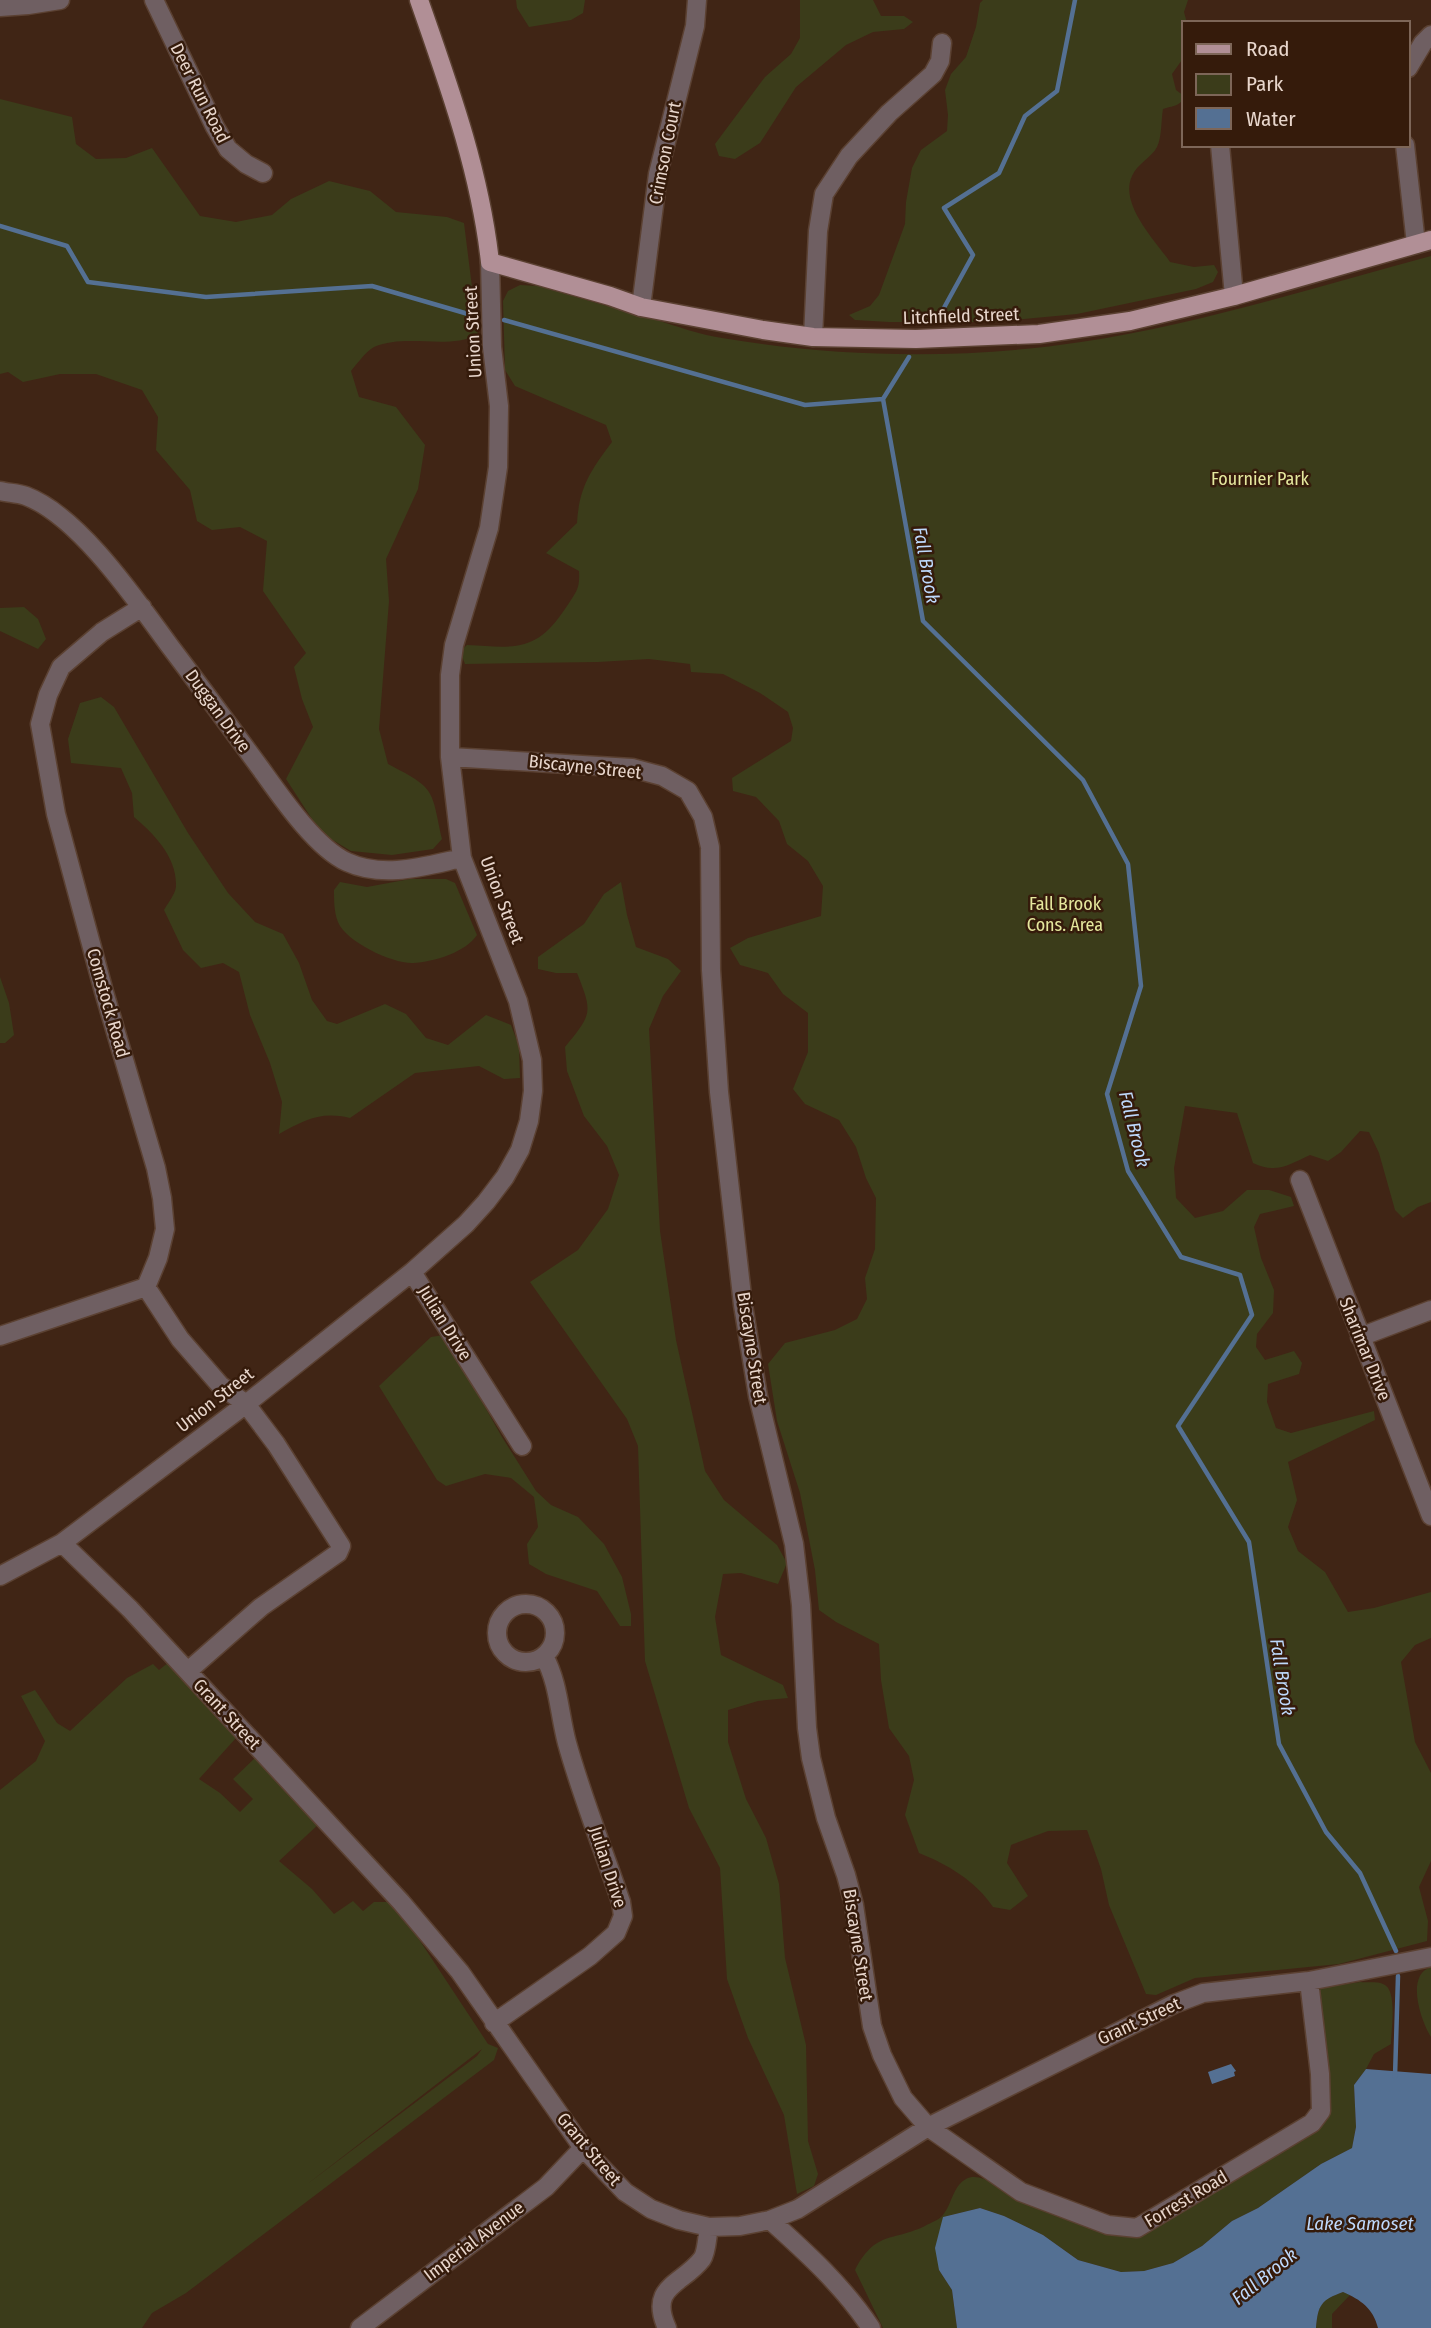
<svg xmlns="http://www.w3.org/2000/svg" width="1431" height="2328" font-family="'Fira Sans Condensed',sans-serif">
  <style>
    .green { fill: #3b3c1a; fill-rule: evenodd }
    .water { fill: #547093 }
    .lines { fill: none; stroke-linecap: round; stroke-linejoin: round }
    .stream { stroke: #547093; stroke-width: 4.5 }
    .minor-casing { stroke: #5b4132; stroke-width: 21 }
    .major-casing { stroke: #5b4132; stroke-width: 21 }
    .minor { stroke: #6f5f62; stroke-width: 18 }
    .major { stroke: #b18f96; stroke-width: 18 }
    .labels { text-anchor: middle; stroke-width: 5; stroke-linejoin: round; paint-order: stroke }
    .street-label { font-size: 18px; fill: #e8d6cc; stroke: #351b0b }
    .park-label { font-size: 18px; fill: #e5e89e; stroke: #351b0b }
    .water-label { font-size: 19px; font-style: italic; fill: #bed9fc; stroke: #351b0b }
  </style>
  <rect width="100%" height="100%" fill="#402515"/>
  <!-- green -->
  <path class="green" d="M516,0H585L583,13L571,20L529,27L517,8Z
    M800,0H873L881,16H904L913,22L904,29L873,32L846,45L796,87L760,143L735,159L719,156L715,144L765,77L791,54L800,38Z
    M983,0H1188L1184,12L1187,23H1184V57L1172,74L1176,90L1184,96C1182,106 1172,106 1163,109C1161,120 1162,137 1157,147C1152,157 1137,164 1132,176C1119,204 1155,240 1170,262L1194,267L1214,265L1218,272L1213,282L1196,289L1077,314L991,322H889L855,320L849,315L870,306L879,295L905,224L906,202L912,168L921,150L947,131L948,115L945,90L951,74L966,57L976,27L980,3Z
    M0,99L72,117L76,144L96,159L126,158L152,148L200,216L236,222L272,215L291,199L329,181L370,191L396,212L447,217L464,223L478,335C446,350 407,333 374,347C366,351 357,364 351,371L359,397L396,407L425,445L418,489L386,559L389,601L379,729L388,764C436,789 431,788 442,839L433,849L392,855L351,851L321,833L286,779L313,727L302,699L294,667L306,653L263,591L267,541L240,527L212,530L197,521L190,490L156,450L158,417L142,390L96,374H60L23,382L8,372L0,374Z
    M1431,256V1202L1418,1207L1403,1218L1395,1210L1379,1153L1369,1132L1360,1131L1341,1152L1328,1161L1310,1155C1288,1165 1277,1174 1253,1163L1237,1113L1185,1106L1174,1168L1176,1198L1195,1218L1223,1211L1247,1190H1269L1291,1197L1294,1206L1260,1214L1254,1227L1261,1258L1274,1290L1273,1313L1257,1334L1256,1347L1265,1360L1294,1351L1302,1363L1299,1374L1268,1384L1267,1402L1276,1428L1291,1433L1374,1411L1375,1420L1288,1462L1297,1500L1288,1527L1298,1551L1325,1572L1348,1612L1374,1608L1431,1592V1638L1415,1645L1401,1662L1415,1742L1431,1773V1861L1419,1887L1428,1921L1427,1941L1339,1964L1195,1978L1156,1995L1146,1994L1109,1905L1101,1869L1087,1830L1048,1831L1011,1845L1007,1863L1028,1896L1010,1910L993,1907C976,1881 947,1864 919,1853L905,1815L914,1780L909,1756L889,1728L881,1680L879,1644L836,1622L819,1610L815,1570L800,1493L777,1421L768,1364L785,1343L835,1330L857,1319L867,1299L865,1278L875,1249L876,1198L866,1178L856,1147L839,1120L805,1104L793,1089L808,1052V1013L783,994L768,973L740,965L730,948L748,938L821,916L823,886L808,861L787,844L779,821L756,797L733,791L732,778L791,741L793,728L788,712L760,693L723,674L691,672L690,664L649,659L598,662L465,664L460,651L467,645C518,648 537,652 567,606C577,591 580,588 579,571L546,553L577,523C579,487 591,470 612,442L606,425L515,386L505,370L503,301L508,291L520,285L538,286C577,297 616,309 656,320C677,326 700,335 722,338C840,358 963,360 1081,342C1200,324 1315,287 1431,256Z
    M24,607L38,619L46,639L38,649L0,631V608Z
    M101,697L114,707L188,833L228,893L255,922L283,934L299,963L312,1000L327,1021L337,1024L385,1004L406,1014L426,1038L448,1045L486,1015L511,1025L519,1046L520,1078L504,1079L479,1066L415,1073L350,1118C320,1111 305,1120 279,1134L282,1102L270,1063L250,1015L239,972L223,963L201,968L183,950L164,910C168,903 176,893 176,886C177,857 154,834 134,817L132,793L121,768L71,763L68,739L80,703Z
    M410,879H446L455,883L477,935C466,952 434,962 413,963C393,964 346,942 338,922C334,912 334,900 334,890L340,882L367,887Z
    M621,882L627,915L636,947L668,959L681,971L663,996L649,1029L660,1231L676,1340L705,1471L724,1500L777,1545L787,1563L778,1584L741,1573L723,1574L715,1617L721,1655L783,1685L788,1698L758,1701L728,1710V1742L746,1799L766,1838L779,1884L785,1958L806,2045L808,2141L818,2174L814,2186L797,2194L784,2115L748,2038L727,1979L720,1868L689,1808L645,1661L638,1446L627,1419L530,1282L578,1250L608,1209L619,1175L607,1146L584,1116L567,1071L565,1047C592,1014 593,1013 577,973H556L538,969V957L584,924L604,894Z
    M0,977L9,1003L14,1035L5,1043H0Z
    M444,1335L502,1437L536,1491L551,1505L578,1517L604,1544L622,1577L631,1614V1626H620L597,1591L546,1574L529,1564L527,1544L538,1527L534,1497L511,1478L485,1474L446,1486L437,1480L379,1386L431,1337Z
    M169,1662L236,1738L199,1779L220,1793L240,1812L253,1799L233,1779L256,1757L320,1823L279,1861L312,1889L334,1914L353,1901L363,1911L374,1902H389L399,1909L488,2044L498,2048L494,2060L186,2293L152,2313L142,2328H0V1790L36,1761L45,1741L21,1696L35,1690L57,1723L70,1731L127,1678L153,1664L159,1670ZM482,2049L477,2056L306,2185Z
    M1431,1967V2037C1421,2021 1405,1975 1431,1967Z
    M1360,1982C1366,1983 1377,1981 1383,1984C1398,1989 1391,2030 1391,2044L1374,2054L1366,2069L1354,2085L1356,2127L1352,2148L1321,2164L1258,2208L1232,2221L1202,2246L1173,2263L1144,2271L1121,2272L1078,2260L1043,2235L1004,2216L980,2208L943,2217L939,2270L952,2290L957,2328H883L855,2270C876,2230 892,2242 925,2226C930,2223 939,2220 943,2215C952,2204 953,2186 966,2179C981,2171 1001,2190 1014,2197C1050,2216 1090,2230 1131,2234L1320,2125L1317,1992L1321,1988Z
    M1343,2292L1350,2295L1332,2314V2328H1316C1318,2304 1321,2300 1343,2292Z"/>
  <!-- water -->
  <path class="water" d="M1231,2064L1236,2071L1234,2072L1235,2076L1212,2084L1208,2072Z
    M1366,2069L1431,2074V2328H1378C1373,2308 1361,2300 1343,2292C1321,2300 1318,2305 1316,2328H957L952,2290L939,2270L935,2248L943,2217L980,2208L1004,2216L1043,2235L1078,2260L1121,2272L1144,2271L1173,2263L1202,2246L1232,2221L1258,2208L1321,2164L1352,2148L1356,2127L1354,2085Z"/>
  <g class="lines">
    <!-- stream -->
    <path class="stream" d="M0,226L67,246L88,282L206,297L372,286L475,316
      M940,315L973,255L944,208L999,173L1025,116L1057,91L1075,0
      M504,320L805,405L883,399
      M909,357L883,399L923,621L1083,780L1128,864L1141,986L1107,1094L1128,1171L1181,1257L1240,1275L1252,1315L1178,1426L1249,1542L1279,1744L1326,1832L1360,1873L1396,1951
      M1395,2077L1398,1976"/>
    <!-- minor casing -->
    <g class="minor-casing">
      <path id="minor" d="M154,0L215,127L228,149L246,164L263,173
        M0,7L28,5L60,0
        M1408,68L1423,43L1431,35
        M1220,145L1234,296
        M1405,145L1416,244
        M641,307L658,174L695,26L697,0
        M813,337L818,231L824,194L849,156L889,113L933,74L940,61L942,43
        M0,491C8,493 18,493 26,496C79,516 136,600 169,645C200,686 231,728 261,769C281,797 316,848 347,862C384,879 425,866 462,858
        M142,607L102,632L61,667L48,695L40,724L56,814L104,992L156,1168L162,1198L165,1229L158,1258L146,1287L180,1339L220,1385L246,1404L276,1444L341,1546L338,1553L261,1607L188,1671
        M450,757L632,768L662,776L688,791L703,817L710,847L711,970L719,1092L743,1305L758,1396L794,1544L801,1605L807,1728L811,1758L826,1818L846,1875L854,1905L872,2026L882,2055L903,2098L928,2127L1021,2192L1108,2225L1137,2228L1312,2123L1321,2111L1320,2074L1309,1981
        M1300,1180L1431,1516
        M412,1272L522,1446
        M0,1336L146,1287
        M1360,1337L1431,1310
        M62,1543L130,1609L401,1902L460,1972L583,2148L625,2192L651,2209L679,2220L709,2227L740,2226L770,2220L798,2209L928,2127L1174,2004L1203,1993L1309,1981L1431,1957
        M0,1576L62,1543L246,1404L412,1272L466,1224L486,1202L505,1177L520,1150L529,1121L533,1091L532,1060L518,1001L462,858L450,757V675L454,645L489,528L498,467L499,406L492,347L490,262
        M497 1633a29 29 0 1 1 58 0a29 29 0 1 1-58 0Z
        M494,2023L590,1956L616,1933L623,1916L621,1902C603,1849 582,1797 567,1743C559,1713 559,1684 544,1656
        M770,2220C807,2253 844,2287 871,2328
        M360,2328L546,2187L583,2148
        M667,2328C648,2286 682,2285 702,2259C707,2252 707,2236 709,2227"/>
    </g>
    <!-- major casing -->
    <g class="major-casing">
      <path id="major" d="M419,0C449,86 480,171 490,262L610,296L641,307L763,330L813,337L916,339L1039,334L1130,321L1234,296L1431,240"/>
    </g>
    <!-- minor -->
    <use href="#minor" class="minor"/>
    <!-- major -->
    <use href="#major" class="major"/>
  </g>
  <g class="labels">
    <!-- street labels -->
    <g class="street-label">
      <text transform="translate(200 93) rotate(63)" y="6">Deer Run Road</text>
      <text transform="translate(665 153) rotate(-79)" y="6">Crimson Court</text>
      <text transform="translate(961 316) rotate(-2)" y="6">Litchfield Street</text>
      <text transform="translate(473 332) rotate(-93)" y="6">Union Street</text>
      <text transform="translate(218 711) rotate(54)" y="6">Duggan Drive</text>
      <text transform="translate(585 767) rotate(6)" y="6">Biscayne Street</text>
      <text transform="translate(502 900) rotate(69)" y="6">Union Street</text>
      <text transform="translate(108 1003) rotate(74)" y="6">Comstock Road</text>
      <text transform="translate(445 1323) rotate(58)" y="6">Julian Drive</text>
      <text transform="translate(752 1348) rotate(81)" y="6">Biscayne Street</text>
      <text transform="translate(1365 1349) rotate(68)" y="6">Sharimar Drive</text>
      <text transform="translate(215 1400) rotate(-38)" y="6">Union Street</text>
      <text transform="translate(227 1714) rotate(47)" y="6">Grant Street</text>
      <text transform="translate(608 1867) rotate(72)" y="6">Julian Drive</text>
      <text transform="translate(858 1945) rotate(81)" y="6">Biscayne Street</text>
      <text transform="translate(1139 2021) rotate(-25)" y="6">Grant Street</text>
      <text transform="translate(589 2149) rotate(50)" y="6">Grant Street</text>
      <text transform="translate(1186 2199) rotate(-31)" y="6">Forrest Road</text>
      <text transform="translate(474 2241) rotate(-37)" y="6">Imperial Avenue</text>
    </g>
    <!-- park labels -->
    <g class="park-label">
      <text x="1260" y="485">Fournier Park</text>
      <text x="1065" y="910">Fall Brook<tspan x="1065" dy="21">Cons. Area</tspan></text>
    </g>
    <!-- water labels -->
    <g class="water-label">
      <text transform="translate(927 565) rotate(80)" y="7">Fall Brook</text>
      <text transform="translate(1135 1129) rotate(76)" y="7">Fall Brook</text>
      <text transform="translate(1283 1677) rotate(81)" y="7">Fall Brook</text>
      <text x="1360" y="2230">Lake Samoset</text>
      <text transform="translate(1264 2276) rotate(-39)" y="7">Fall Brook</text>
    </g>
  </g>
  <!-- legend -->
  <rect x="1182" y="21" width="228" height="126" fill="#351b0b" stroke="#7d6658" stroke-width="2"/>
  <rect x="1196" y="44" width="35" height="10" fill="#b18f96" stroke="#7d6658" stroke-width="2"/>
  <text x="1246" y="56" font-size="21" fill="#e8d6cc">Road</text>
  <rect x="1196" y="74" width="35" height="21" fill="#3b3c1a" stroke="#7d6658" stroke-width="2"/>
  <text x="1246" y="91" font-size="21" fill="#e8d6cc">Park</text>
  <rect x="1196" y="108" width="35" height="21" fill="#547093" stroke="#7d6658" stroke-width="2"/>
  <text x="1246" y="126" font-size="21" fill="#e8d6cc">Water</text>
</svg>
